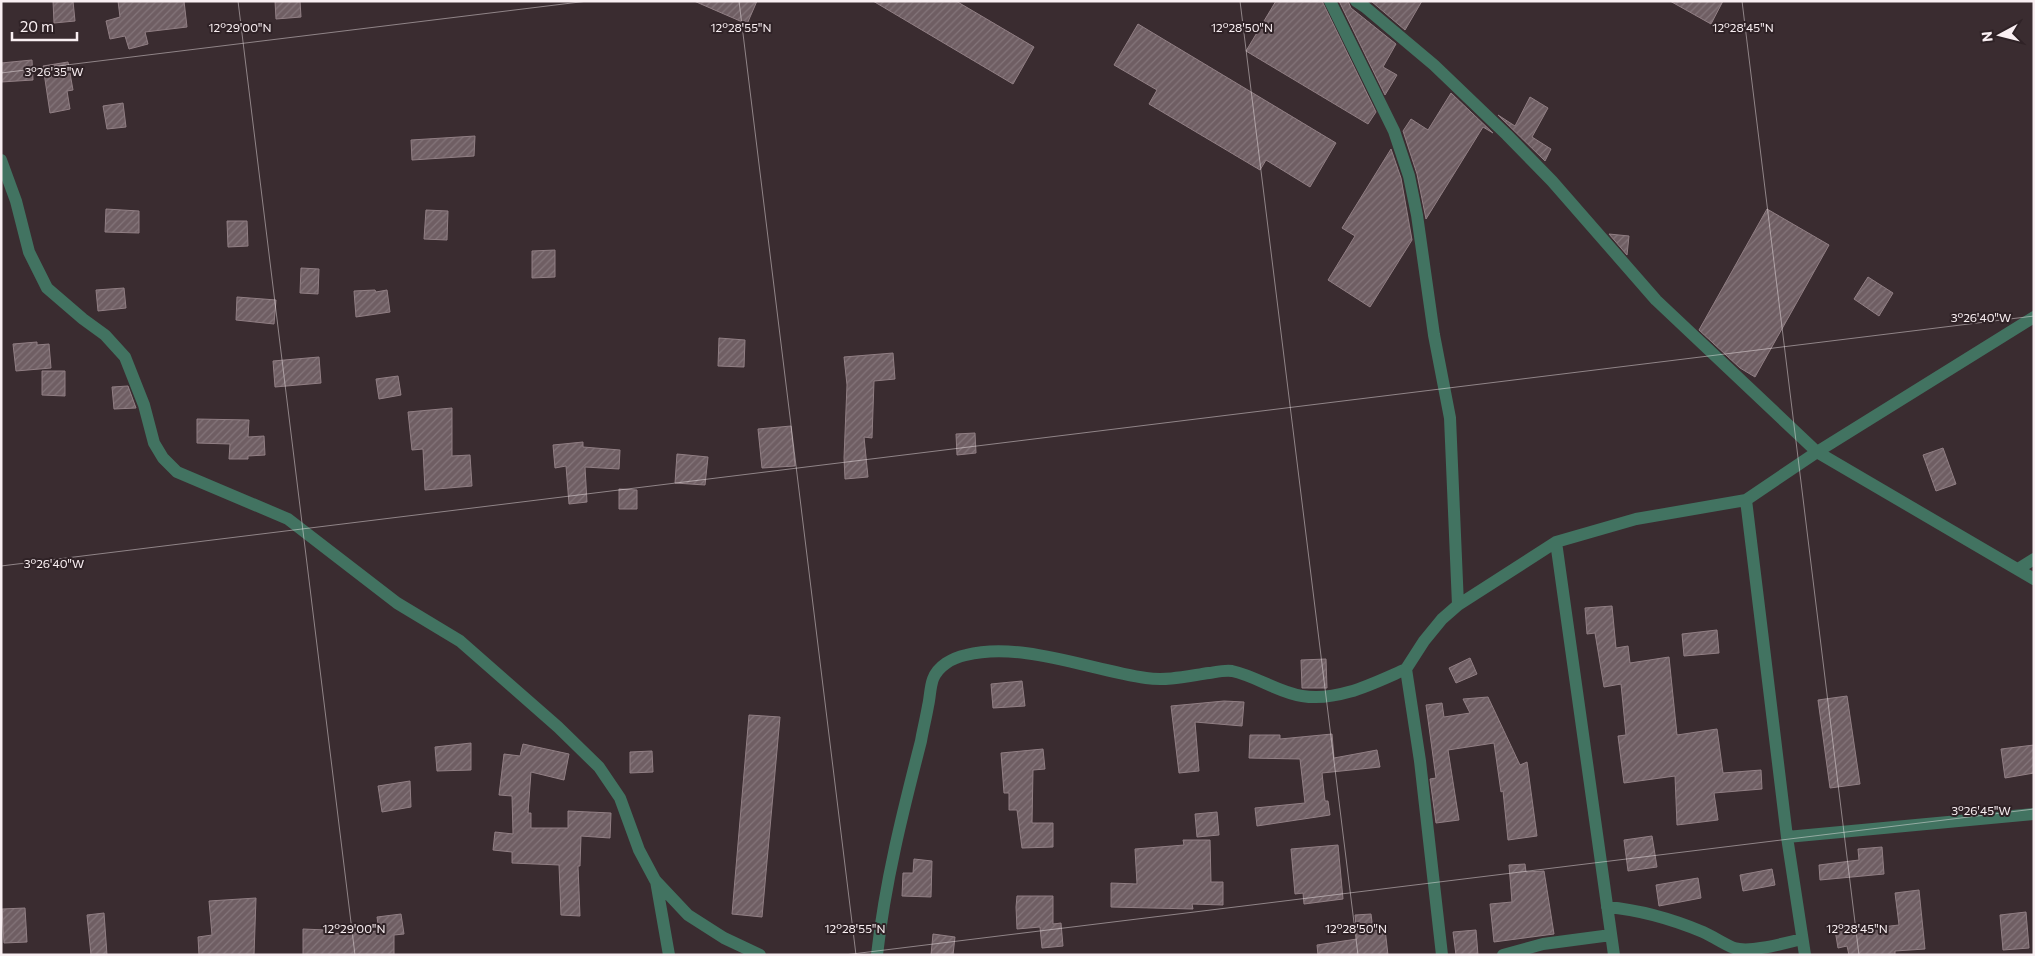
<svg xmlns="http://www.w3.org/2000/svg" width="2035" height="956" font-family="Commissioner,sans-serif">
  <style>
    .building { fill: url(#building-hatch); stroke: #917f84 }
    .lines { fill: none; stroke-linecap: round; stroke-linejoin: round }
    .minor { stroke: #427361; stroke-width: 12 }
    .ticks { fill: none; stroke: #f9eff2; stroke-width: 1; stroke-opacity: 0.45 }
    .ticks-label { font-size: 12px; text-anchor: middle; fill: #f9eff2; stroke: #2f2226; stroke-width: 4; stroke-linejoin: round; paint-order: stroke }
  </style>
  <defs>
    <pattern id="building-hatch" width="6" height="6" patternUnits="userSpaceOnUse" patternTransform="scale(1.25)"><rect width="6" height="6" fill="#6f5e63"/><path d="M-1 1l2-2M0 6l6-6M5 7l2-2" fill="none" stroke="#84757a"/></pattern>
  </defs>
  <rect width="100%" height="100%" fill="#3a2c30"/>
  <!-- building -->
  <path class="building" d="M53,1H73L75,21L54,23Z
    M118,1H184L187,27L145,32L148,44L129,49L125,36L110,39L106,21L120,17Z
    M275,1H300L301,17L276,19Z
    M694,1H757L747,24Z
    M873,1H956L1034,47L1013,84Z
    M1276,1H1322L1376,112L1368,124L1246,51Z
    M1339,1H1348L1351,8L1396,44L1383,67L1397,75L1385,95Z
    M1371,1H1422L1405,30Z
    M1670,1H1723L1711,24Z
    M1138,24L1336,143L1310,187L1266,160L1260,170L1149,104L1157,90L1114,65Z
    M32,60L33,80L1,82V63Z
    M68,62L73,90L67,91L70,109L50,113L43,66Z
    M1451,93L1493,133L1483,127L1426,219L1417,174L1403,131L1411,119L1428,130Z
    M1530,97L1548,108L1532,137L1551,149L1545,161L1498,115L1515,126Z
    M123,103L126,127L107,129L103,106Z
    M475,136L474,156L412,160L411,140Z
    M1391,149L1401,178L1412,240L1370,307L1328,280L1355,236L1342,228Z
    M106,209L139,211V233L105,232Z
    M1767,209L1829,245L1755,377L1740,368L1699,330Z
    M426,210L448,211L447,240L424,239Z
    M227,221H247L248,246L228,247Z
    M1609,234L1629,236L1627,255Z
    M555,250V277L532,278V251Z
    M301,268L319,269L318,294L300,293Z
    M1868,277L1893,293L1879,316L1854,299Z
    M124,288L126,308L98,311L96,290Z
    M375,290L376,292L387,290L390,312L356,317L354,291Z
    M237,297L276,300L274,324L236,320Z
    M719,338L745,340L744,367L718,366Z
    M37,342V345L49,344L51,368L16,371L13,344Z
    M893,353L895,379L874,381L872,438L864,437L868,477L845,479L844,458L847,385L844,357Z
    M319,357L321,383L275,387L273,361Z
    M42,371H65V396L42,395Z
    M398,376L401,395L379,399L376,379Z
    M128,386L136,408L114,409L112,387Z
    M452,408V456L470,455L472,486L425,490L423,449L412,450L408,412Z
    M197,419L249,420L248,437L264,436L265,455L248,456V459H229L230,444L197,443Z
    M791,426L795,466L762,468L758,429Z
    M975,433L976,453L957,455L956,434Z
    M583,442V447L620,450L619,469L585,467L587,502L569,504L566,466L555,468L553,445Z
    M1943,448L1956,484L1936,491L1923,455Z
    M677,454L708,457L705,485L675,483Z
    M619,489L637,490V509H619Z
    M1612,606L1616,648L1628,646L1630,663L1669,657L1677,735L1717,729L1723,773L1761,770L1762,789L1714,793L1718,820L1677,825L1675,776L1624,783L1618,736L1626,735L1621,684L1604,687L1595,633L1587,634L1585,608Z
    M1717,630L1719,653L1684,656L1682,634Z
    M1470,658L1477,674L1456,683L1449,668Z
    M1326,659L1327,688H1302L1301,660Z
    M1022,681L1025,706L993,708L991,684Z
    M1847,696L1860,784L1830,788L1818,700Z
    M1488,697L1520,765L1527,762L1537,836L1508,840L1503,791L1501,792L1494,743L1448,750L1459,820L1436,823L1430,779L1436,778L1426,705L1442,703L1444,717L1470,713L1463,699Z
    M1224,701L1244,702L1242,726L1195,722L1199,771L1179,773L1171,706Z
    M749,715L780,717L762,917L732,914Z
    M1332,734L1334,758L1377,750L1380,767L1322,773L1325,801H1328L1330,815L1257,826L1255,808L1305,803L1300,759L1249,758L1250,735H1280V739Z
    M471,743V770L437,771L435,747Z
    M523,744L569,754L564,780L531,772L528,813H531V828H568V811L611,813L610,838L581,836L580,866H578L580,916L561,915L559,865L512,863V852L493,850L495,832L513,834L512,796L499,795L504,754L520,756Z
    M2034,745V773L2005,778L2001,749Z
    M1043,749L1045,769L1033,770L1032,823H1053V847L1022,848L1017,810H1009V793H1004L1001,753Z
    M652,751L653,772L630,773V752Z
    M410,781L411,807L382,812L378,786Z
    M1217,812L1219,835L1197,837L1195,814Z
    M1652,836L1657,867L1628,871L1624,840Z
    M1183,840H1210L1211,882H1223V905L1192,904L1193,909L1111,907V883L1137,884L1135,849L1184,845Z
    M1338,845L1343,899L1304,904L1303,893L1295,894L1291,849Z
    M1882,847L1884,874L1820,880L1819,865L1859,860L1858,849Z
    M914,859L932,861L931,897L902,896L903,873H913Z
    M1525,864L1526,872L1544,871L1554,934L1494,942L1490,904L1512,902L1509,865Z
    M1772,869L1775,885L1743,891L1740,875Z
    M1698,878L1701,898L1659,906L1656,885Z
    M1919,890L1925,949L1895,951V955H1849L1847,946L1838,948L1835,930L1864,926V929L1899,925L1895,893Z
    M1017,896H1053V924L1061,923L1063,946L1042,948L1040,927L1017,929L1016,907Z
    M256,898L254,955H199L198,937L212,935L209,901Z
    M25,908L27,942L4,943L2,909Z
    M2026,912L2029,948L2003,950L2000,915Z
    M104,913L107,955H91L87,915Z
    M401,914L404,934L394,935V955H303V929L326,930V934L379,931L377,917Z
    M1371,914L1373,930L1385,929L1388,955H1318L1317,945L1357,939L1355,915Z
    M1476,930L1478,955H1456L1453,932Z
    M933,934L955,937L953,955H931Z"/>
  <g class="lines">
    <!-- minor -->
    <path class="minor" d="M1330,1L1394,131L1409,176L1417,215L1434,335L1450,418L1458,605
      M1356,1L1365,7L1434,65L1507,135L1552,181L1656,300L1817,452L2034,579
      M1,160L16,201L29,252L47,288L83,319L105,335L125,357L144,405L154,443L163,458L177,472L288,519L397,603L460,641L558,727L599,767L620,798L639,850L655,880L688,915L724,938L760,955
      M1746,500L1787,837L1805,955
      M1556,542L1614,955
      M2018,569L2034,559
      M1787,837L2034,814
      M656,881L669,955
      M1607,907C1641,910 1672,919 1703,932C1714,937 1724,944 1734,948C1751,953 1785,943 1802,939
      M877,955C885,882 903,811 921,741C923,729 926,718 928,706C930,698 930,687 933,679C938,666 952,658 966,655C1021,641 1090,670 1146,678C1168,681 1188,676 1209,673C1216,672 1225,670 1232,671C1256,676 1277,692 1302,696C1338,702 1374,683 1406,669
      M1442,955L1420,761L1406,669L1424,641L1442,619L1458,605L1556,542L1636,519L1746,500L1817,452L2034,317
      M1503,955L1543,944L1611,935"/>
  </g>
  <!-- ticks -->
  <path class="ticks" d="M238,1L355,955M739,1L856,955M1240,1L1358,955M1742,1L1859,955M1,73L588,1M1,566L2034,316M844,955L2034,809"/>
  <g class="ticks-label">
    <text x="240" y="32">12°29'00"N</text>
    <text x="741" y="32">12°28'55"N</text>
    <text x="1242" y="32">12°28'50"N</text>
    <text x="1743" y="32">12°28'45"N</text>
    <text x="54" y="76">3°26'35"W</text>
    <text x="1981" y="322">3°26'40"W</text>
    <text x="54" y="568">3°26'40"W</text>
    <text x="1981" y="815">3°26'45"W</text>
    <text x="354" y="933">12°29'00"N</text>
    <text x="855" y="933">12°28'55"N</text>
    <text x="1356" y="933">12°28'50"N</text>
    <text x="1857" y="933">12°28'45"N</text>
  </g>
  <!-- border -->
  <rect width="2035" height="956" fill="none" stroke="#f9eff2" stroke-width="5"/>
  <!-- north arrow -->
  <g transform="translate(2000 35) rotate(263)" stroke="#2f2226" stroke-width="4" paint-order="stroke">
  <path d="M0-4L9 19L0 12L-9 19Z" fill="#f9eff2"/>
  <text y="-8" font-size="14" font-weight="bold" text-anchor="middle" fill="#f9eff2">N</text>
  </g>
  <!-- scale -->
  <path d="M12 32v8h65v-8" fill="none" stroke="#f9eff2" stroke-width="2.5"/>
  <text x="20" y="32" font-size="15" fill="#f9eff2" stroke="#2f2226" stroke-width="4" paint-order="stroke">20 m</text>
</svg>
